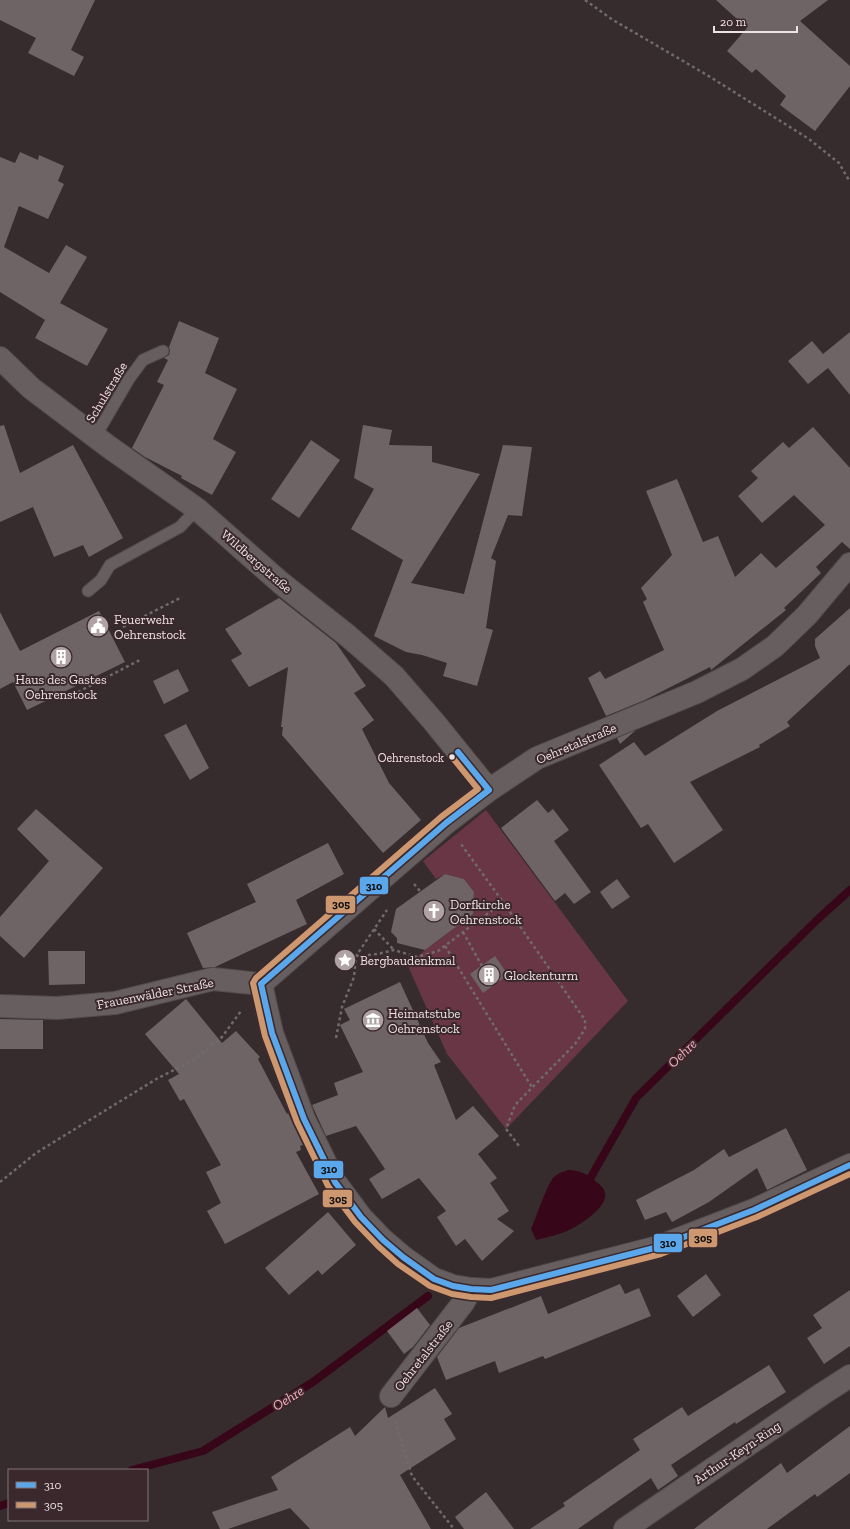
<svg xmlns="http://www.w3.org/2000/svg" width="850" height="1529" font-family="'Zilla Slab',serif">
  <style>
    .green { fill: #683644 }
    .water { fill: #370719 }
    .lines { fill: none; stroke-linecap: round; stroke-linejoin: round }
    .stream { stroke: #370719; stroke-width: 8 }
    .building { fill: #6e6466 }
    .lane-casing { stroke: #534a4c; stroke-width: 13 }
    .street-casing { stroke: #534a4c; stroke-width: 24 }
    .secondary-casing { stroke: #534a4c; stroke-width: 24 }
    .path { stroke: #716a6b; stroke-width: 2.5; stroke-dasharray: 3 3; stroke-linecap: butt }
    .lane { stroke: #665e5f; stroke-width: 11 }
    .street { stroke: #665e5f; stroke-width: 22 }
    .secondary { stroke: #665e5f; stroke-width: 22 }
    .bus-1-casing { stroke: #3a282c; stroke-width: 9 }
    .bus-2-casing { stroke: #3a282c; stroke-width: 9 }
    .bus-1 { stroke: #5aa8eb; stroke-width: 6 }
    .bus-2 { stroke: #cd976f; stroke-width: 6 }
    .bus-dot { fill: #eee2e4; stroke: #3a282c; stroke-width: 1.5 }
    .labels { text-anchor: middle; stroke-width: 4; stroke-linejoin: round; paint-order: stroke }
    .bus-label { font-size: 12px; fill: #eee2e4; stroke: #3a282c; text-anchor: end }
    .street-label { font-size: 13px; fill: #eee2e4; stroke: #3a282c }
    .poi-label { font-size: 13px; fill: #eee2e4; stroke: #3a282c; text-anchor: start }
    .water-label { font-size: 14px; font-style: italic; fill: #fcb1c3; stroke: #3a282c }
    .line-badge { stroke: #3a282c; stroke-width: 1.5 }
    .pale-badge-label { font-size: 11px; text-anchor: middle; font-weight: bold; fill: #111 }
  </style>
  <rect width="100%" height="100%" fill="#362c2e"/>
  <!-- green -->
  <path class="green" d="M486,810L628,1001L506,1129L447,1054L408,966L425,950L473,914L474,892L464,879L445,874L436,879L423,861Z"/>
  <!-- water -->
  <path class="water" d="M568,1170C580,1170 589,1175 598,1183C600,1185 603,1187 604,1190C612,1205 580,1225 569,1230C559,1235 547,1237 536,1240L531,1229C536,1218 547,1184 554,1177C558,1173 563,1172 568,1170Z"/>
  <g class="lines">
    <!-- stream -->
    <path class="stream" d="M583,1184L591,1177L636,1098L819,918L850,890
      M132,1470L203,1451L313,1382L428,1296
      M0,1506L9,1503"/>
  </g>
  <!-- building -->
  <path class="building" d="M0,0H95L71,50L84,57L74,76L28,53L36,38L0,20Z
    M716,0H828L800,21L850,66V86L815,131L780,105L786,96L756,69L752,73L727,51L747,28Z
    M20,152L38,160L39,155L64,166L58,181L64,184L48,219L19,206L4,247L49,273L66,245L87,257L60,303L108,329L87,366L35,338L45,320L0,292V157L15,163Z
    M179,321L219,338L205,373L237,389L213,439L236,452L212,495L181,478L182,476L145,457L132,448L164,385L157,382L168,360L164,358L169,355L170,351L169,347Z
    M850,332V395L828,368L808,384L788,361L812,341L823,354Z
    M4,425L20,473L73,445L123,538L89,557L83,545L54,557L33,507L0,522V426Z
    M363,425L392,430L389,445L432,446V462L480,474L411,583L464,594L503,445L532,447L522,516L508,515L491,558L496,561L486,628L493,630L477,686L443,676L447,663L422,655L406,652L374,636L403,560L351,529L374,489L354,478Z
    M813,427L850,468V549L842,542L816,567L821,573L784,608L786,610L711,670L710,667L645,700L606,716L588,678L600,671L605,679L664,650L643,602L647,599L641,588L672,555L646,491L677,479L703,542L718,536L735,577L761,553L776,568L825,525L794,495L762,523L738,496L758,478L751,471L783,442L789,448Z
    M311,440L340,460L299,518L271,499Z
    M279,598L336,643L366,686L354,693L374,720L362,729L389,783L421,820L383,853L282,735L283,727H281L288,667L249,687L231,660L242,654L225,629Z
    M850,608V664L787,722L790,726L759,745L760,747L690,782L723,830L674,863L648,824L641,828L599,765L634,742L645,756L717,711L820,658L815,646V639Z
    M99,611L125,662L27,710L13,682L0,689V612L20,651Z
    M178,669L189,691L164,704L153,681Z
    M186,724L209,768L190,780L164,735Z
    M636,730L620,744L617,738Z
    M537,800L548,813L553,809L569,830L554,841L591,892L574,904L565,893L555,901L501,828Z
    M36,809L103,868L24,958L0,936V917L49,861L17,829Z
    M328,843L344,874L296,900L307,924L215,967L203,968L187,933L256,902L247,884Z
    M445,874L464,879L474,892L473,914L425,950L397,943V938L391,932L396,909Z
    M617,879L630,897L612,909L600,892Z
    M48,951H85V984L49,985Z
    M495,956L508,975L483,993L470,974Z
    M400,982L428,1043L441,1062L434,1065L456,1120L473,1106L499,1136L478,1154L497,1178L490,1183L509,1211L497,1219L514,1231L482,1261L465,1239L456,1246L437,1217L446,1211L419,1178L382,1199L369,1179L385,1169L356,1126L326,1136L312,1105L338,1095L334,1083L363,1072L340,1025L350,1020L344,1009Z
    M186,999L222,1043L236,1031L260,1057L258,1059L287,1114L288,1113L303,1145L300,1146L301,1150L296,1152L319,1194L225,1244L207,1211L221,1203L206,1172L221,1165L184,1099L180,1101L168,1080L179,1074L145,1034Z
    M0,1019L43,1020V1049H0Z
    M786,1128L807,1170L767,1190L757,1168L709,1202L672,1222L666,1212L645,1220L636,1200L694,1170L724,1149L729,1157Z
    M328,1212L356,1245L322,1275L318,1270L289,1295L265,1268Z
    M706,1274L721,1295L693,1317L677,1296Z
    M620,1284L625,1294L639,1288L651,1316L545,1359L543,1356L499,1373L495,1361L446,1380L437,1357L459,1328L541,1296L548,1314Z
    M850,1290V1346L824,1364L807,1338L822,1328L813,1315Z
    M417,1308L430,1325L413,1347L404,1354L387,1331Z
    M769,1365L786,1392L736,1424L735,1422L671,1465L678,1476L658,1490L651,1478L578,1529H530L565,1506L563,1503L640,1450L633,1439L682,1407L688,1416Z
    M435,1388L452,1414L444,1419L456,1439L400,1475L431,1529H310L290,1508L228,1529H220L212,1512L278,1490L271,1477L350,1427L355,1436L385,1407L388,1418Z
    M850,1426V1473L817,1497L815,1494L767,1529H694L781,1463L787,1473Z
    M486,1492L514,1529H464L455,1517Z"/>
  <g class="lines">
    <!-- lane casing -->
    <g class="lane-casing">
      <path id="lane" d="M95,437L129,379L143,360L163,351
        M88,591L101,580L110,565L180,527L197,509"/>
    </g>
    <!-- street casing -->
    <g class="street-casing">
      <path id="street" d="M0,358L31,388L109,447L197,509L281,583L348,636L394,676L434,722L489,790
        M0,1006L57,1008L115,1003L213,979L261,984L446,823L489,790L537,758L697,692L742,669L775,646L807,615L850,564
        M391,1396L463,1303L471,1289
        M625,1529L822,1394L850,1376"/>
    </g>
    <!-- secondary casing -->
    <g class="secondary-casing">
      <path id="secondary" d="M261,984L272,1033L304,1119L335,1182L361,1217L383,1240L403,1257L434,1279L453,1286L471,1289L491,1290L658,1247L754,1210L850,1165"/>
    </g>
    <!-- path -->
    <path class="path" d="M585,0L613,20L707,75L809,139L839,163L850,182
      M123,627L182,597
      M78,692L140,660
      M414,884L420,891
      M503,902L585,1020V1029L575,1044L515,1105L506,1129L519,1146
      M374,929L394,950
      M463,932L482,966
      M445,946L533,1089
      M356,956L378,954L394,950L417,957L438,951L503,902L461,844
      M336,1038L342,1007L354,977L356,956L387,910
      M0,1182L36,1153L158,1078L192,1061L222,1037L241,1011
      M395,1421L412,1476L454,1529"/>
    <!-- lane -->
    <use href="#lane" class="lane"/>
    <!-- street -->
    <use href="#street" class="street"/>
    <!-- secondary -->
    <use href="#secondary" class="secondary"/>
    <!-- bus-1 casing -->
    <g class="bus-1-casing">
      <path id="bus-1" d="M458,752L489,790
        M261,984L272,1033L304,1119L335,1182L361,1217L383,1240L403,1257L434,1279L453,1286L471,1289L491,1290L658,1247L754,1210L850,1165
        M261,984L446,823L489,790"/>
    </g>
    <!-- bus-2 casing -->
    <g class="bus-2-casing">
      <path id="bus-2" d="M452,757L478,789L441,817L256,978L253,983L265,1036L297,1122L328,1186L355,1222L378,1246L398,1264L430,1286L452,1294L471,1297L491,1298L661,1254L757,1217L850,1174"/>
    </g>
    <!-- bus-1 -->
    <use href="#bus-1" class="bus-1"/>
    <!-- bus-2 -->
    <use href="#bus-2" class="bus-2"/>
  </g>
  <!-- icons -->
  <defs>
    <g id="civic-disc" transform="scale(1.15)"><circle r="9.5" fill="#aea2a4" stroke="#3a282c"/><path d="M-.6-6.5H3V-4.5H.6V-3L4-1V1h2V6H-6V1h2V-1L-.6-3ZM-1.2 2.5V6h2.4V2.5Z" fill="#fff"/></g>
    <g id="building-disc" transform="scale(1.15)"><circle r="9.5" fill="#aea2a4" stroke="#3a282c"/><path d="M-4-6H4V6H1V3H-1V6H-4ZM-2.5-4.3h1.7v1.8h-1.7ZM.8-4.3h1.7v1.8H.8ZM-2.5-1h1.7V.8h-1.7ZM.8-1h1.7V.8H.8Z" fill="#fff"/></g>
    <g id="church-disc" transform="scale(1.15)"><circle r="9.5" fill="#aea2a4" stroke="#3a282c"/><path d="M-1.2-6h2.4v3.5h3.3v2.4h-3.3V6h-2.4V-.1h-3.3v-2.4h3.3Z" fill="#fff"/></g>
    <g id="sight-disc" transform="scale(1.15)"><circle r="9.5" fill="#aea2a4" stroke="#3a282c"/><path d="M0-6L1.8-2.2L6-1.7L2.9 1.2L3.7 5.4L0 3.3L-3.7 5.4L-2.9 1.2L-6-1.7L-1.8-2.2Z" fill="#fff"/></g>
    <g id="museum-disc" transform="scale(1.15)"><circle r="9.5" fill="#aea2a4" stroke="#3a282c"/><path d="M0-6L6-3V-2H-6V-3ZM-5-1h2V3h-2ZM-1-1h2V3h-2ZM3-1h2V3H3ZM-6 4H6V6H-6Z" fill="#fff"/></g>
  </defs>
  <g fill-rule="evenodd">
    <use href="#civic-disc" x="98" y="626"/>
    <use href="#building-disc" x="61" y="657"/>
    <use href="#church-disc" x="434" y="911"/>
    <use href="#sight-disc" x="345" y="960"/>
    <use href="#building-disc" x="489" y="975"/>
    <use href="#museum-disc" x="373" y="1020"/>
  </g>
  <!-- markers -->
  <circle class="bus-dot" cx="452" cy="757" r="3.5"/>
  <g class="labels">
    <!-- bus labels -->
    <g class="bus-label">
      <text x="444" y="762">Oehrenstock</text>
    </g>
    <!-- street labels -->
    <g class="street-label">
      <text transform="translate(106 392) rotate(-59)" y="5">Schulstraße</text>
      <text transform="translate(257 561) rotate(41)" y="5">Wildbergstraße</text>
      <text transform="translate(576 743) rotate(-23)" y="5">Oehretalstraße</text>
      <text transform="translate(155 993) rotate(-11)" y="5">Frauenwälder Straße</text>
      <text transform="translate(423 1355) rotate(-52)" y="5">Oehretalstraße</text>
      <text transform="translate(737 1452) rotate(-34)" y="5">Arthur-Keyn-Ring</text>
    </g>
    <!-- poi labels -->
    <g class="poi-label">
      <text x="114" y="624">Feuerwehr<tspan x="114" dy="15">Oehrenstock</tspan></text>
      <text x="61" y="684" text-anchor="middle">Haus des Gastes<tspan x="61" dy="15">Oehrenstock</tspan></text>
      <text x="450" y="909">Dorfkirche<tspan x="450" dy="15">Oehrenstock</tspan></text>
      <text x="360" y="965">Bergbaudenkmal</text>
      <text x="504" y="980">Glockenturm</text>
      <text x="388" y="1018">Heimatstube<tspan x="388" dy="15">Oehrenstock</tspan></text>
    </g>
    <!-- water labels -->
    <g class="water-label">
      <text transform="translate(682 1053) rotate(-44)" y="5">Oehre</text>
      <text transform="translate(288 1398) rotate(-32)" y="5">Oehre</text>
    </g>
  </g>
  <g class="line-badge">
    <rect x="359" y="876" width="30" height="19" rx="4" fill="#5aa8eb"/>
    <rect x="325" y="895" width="31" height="19" rx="4" fill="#cd976f"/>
    <rect x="313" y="1160" width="31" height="19" rx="4" fill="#5aa8eb"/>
    <rect x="322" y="1189" width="31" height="19" rx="4" fill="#cd976f"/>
    <rect x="688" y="1228" width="30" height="20" rx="4" fill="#cd976f"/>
    <rect x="653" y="1233" width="30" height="20" rx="4" fill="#5aa8eb"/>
  </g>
  <g class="pale-badge-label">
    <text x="374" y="890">310</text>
    <text x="341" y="908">305</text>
    <text x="329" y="1173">310</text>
    <text x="338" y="1203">305</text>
    <text x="703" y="1242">305</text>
    <text x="668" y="1247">310</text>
  </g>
  <!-- legend -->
  <rect x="8" y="1469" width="140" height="52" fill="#3a282c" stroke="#827276"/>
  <rect x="16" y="1482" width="20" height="6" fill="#5aa8eb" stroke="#827276"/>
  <text x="44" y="1489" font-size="12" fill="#eee2e4">310</text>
  <rect x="16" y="1502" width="20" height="6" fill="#cd976f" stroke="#827276"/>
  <text x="44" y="1509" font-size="12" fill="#eee2e4">305</text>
  <!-- scale -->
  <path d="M714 26v6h83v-6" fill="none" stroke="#eee2e4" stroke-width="2"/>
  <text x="720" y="26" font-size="12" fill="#eee2e4" stroke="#3a282c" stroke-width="3" paint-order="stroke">20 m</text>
</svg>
